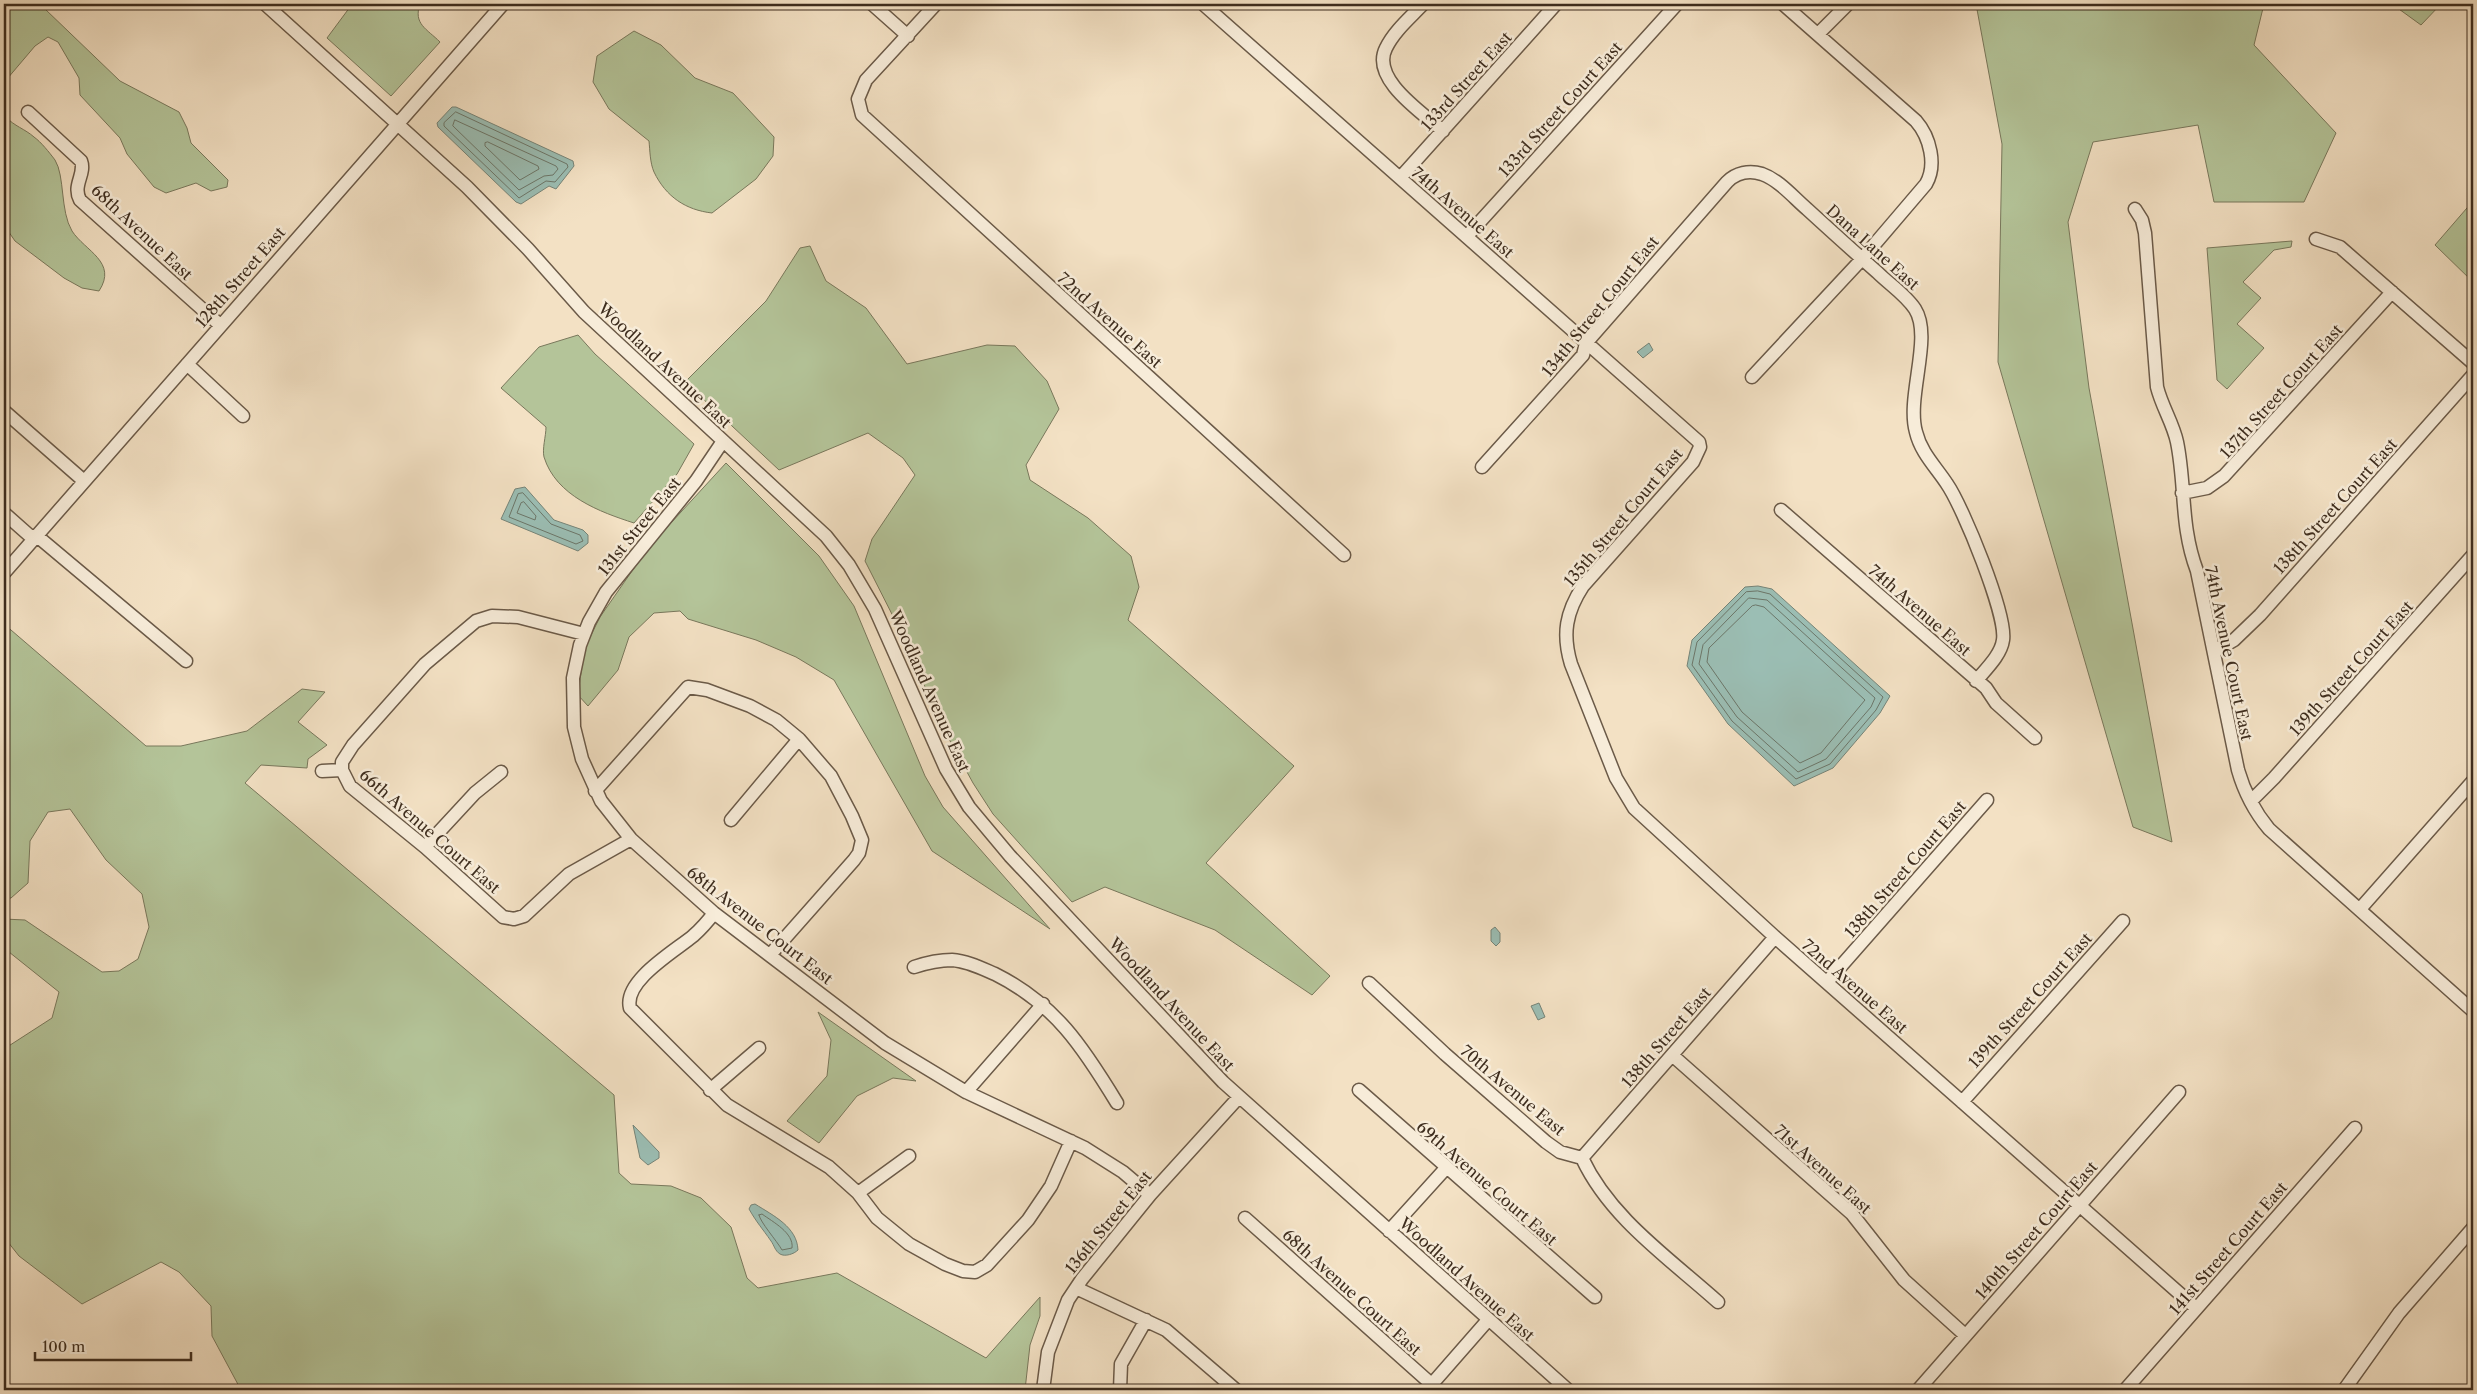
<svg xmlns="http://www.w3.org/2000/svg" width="2477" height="1394" font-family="'Libre Caslon Text',serif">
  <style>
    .green { fill: #b4c499; stroke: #79785c }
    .water { fill: #9bbeb4; stroke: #768478 }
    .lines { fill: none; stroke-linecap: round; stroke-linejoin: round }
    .shore { stroke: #6c7669; stroke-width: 1 }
    .minor-casing { stroke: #6b5a48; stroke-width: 15 }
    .minor { stroke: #f7ecd9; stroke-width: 12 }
    .labels { text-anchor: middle; stroke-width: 5; stroke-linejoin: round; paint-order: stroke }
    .street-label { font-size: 16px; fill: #3e2d1e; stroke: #f7ecd9 }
  </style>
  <rect width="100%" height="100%" fill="#f3e1c4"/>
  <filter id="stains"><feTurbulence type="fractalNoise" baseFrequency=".004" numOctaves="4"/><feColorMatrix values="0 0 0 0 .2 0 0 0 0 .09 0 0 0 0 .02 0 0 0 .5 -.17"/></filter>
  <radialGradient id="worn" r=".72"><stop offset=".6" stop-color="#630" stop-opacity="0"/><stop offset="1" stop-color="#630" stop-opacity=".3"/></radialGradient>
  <!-- green -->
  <path class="green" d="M29,4L45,9L120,81L179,112L187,128L191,143L228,180L227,187L211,191L196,183L166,193L154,187L127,154L120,138L80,95L79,78L58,42L48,37L35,46L7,79L6,117C14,126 25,129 34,137C41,142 49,152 55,160C65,176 60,211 72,231C85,251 118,262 99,291L82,288L64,278L15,241L4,225V6Z
    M349,4H420C413,24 427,29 440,42L391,96L327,38L350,7Z
    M1976,4H2264L2254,45L2336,133L2304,202H2214L2198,125L2093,142L2068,222L2089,388L2172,842L2133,827L1998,362L2002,144Z
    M2392,4H2441L2421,25Z
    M634,31L661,45L695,78L733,93L774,137L773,156L756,179L712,213C686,210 666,197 654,172C650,163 650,151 649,141L609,109L593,82L597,56Z
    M2473,201V282L2435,245Z
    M2292,241L2291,247L2274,250L2243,282L2261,298L2237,324L2264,348L2227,389L2217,380L2207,248Z
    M810,246L826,281L866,308L907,364L987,345L1015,346L1047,381L1059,409L1026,465L1030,480L1088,518L1131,556L1139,587L1128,620L1294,766L1206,863L1330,976L1312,995L1215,930L1105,887L1072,902L993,814L973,783L943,728L900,630L865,561L872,539L915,475L903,458L868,433L779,470L685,382L766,301L800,248Z
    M578,335L595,354L694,444L677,474L634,523C600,512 556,496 544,457C542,449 546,436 546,427L501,388L539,347Z
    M726,463L819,556L854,606L925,776L943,807L1050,929L932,851L834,680L796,657L756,640L688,619L680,611L654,613L629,637L618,670L588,706L578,695L584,649L600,617L648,548Z
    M4,624L146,746H181L247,731L302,689L325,692L298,722L327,745L308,759L307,768L261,765L245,783L614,1095L619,1173L631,1184L671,1186L701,1198L731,1227L747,1278L758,1288L837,1273L986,1358L1040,1297V1316L1030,1345L1025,1390H241L212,1336L211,1306L179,1272L161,1262L82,1304L19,1256L4,1237V1049L52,1018L59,992L4,948V919L25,920L102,972L119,971L138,959L149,927L142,894L106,860L70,809L48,812L30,841L28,883L11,898L4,899Z
    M818,1012L916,1081L893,1078L857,1096L819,1143L787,1121L827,1076L831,1040Z"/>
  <!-- water -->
  <path class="water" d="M452,107H456L573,161L574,166L556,189L549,186L521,204L516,202L438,127L437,123Z
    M1649,343L1653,350L1643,358L1637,352Z
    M525,487L554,520L583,530L588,535V543L578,551L501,519L515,489Z
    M1758,586L1772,589L1890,696L1880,713L1833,768L1794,786L1728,724L1687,666L1692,640L1745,587Z
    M1495,927L1500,933V942L1496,946L1491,941V930Z
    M1539,1003L1545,1017L1538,1020L1531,1006Z
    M633,1125L659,1152V1158L648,1165L640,1158Z
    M755,1204C774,1216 797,1227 798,1250C794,1254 785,1257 780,1254C775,1251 774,1245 771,1241C762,1228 757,1223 749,1209L751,1205Z"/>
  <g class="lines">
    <!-- shore -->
    <path class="shore" d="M456,112L567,164L568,167L555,182L546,181L519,198L444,126V123Z
      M455,120L556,166L558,169L553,175L544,176L519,190L453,126Z
      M488,142L538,166L539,169L520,180L485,146V143Z
      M523,493L551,524L580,535L583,541L576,544L509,517L518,494Z
      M524,502L536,516L535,520L517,513L521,503Z
      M1758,591L1770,594L1883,697L1876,710L1830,764L1796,779L1732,721L1692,665L1697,642L1746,592Z
      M1749,598L1767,600L1875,698L1871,707L1826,759L1798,772L1737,717L1699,664L1703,645Z
      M1756,605L1764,607L1865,700L1821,753L1800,763L1742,712L1707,662L1709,648L1752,606Z
      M759,1215L762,1214C773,1222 794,1233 792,1248L782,1250C777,1241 760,1222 759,1215Z"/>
    <!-- minor casing -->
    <g class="minor-casing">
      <path id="minor" d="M265,4L467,187L528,249L584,312L826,536L849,565L875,609L946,769L969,807L1010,856L1223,1082L1568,1390
        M872,4L908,36
        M936,4L866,80L858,99L862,115L1344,555
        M1203,4L1699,442L1700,447L1693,462L1583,586C1566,612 1562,634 1571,664L1616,778L1634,808L1775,937L2196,1308
        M1423,4C1411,17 1394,31 1386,48C1370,79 1423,113 1443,131
        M1818,34L1848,4
        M28,112L81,161C86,174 72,185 80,200L220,325
        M1400,178L1556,4
        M2135,209L2142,220L2145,233L2157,387C2162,407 2173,423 2177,442C2186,486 2180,526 2197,571L2238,770C2244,791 2254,811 2269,829L2473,1011
        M1467,236L1677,4
        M2316,239L2340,247L2473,363
        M187,364L243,416
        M1752,377L1862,259L1926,184C1937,165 1930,137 1916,121L1783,4
        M4,411L84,481
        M723,441L696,481L606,592L589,622L580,645L573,678L574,727L582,759L601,801L631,839L714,913L885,1043L966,1092L1085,1148L1123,1172L1150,1195
        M1482,467L1583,355L1586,343L1727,182C1736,173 1749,170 1762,174C1779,180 1793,197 1807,209C1830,230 1853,251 1877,272C1889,284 1906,295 1915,309C1933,337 1906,397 1916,432C1921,453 1936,467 1947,484C1963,507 2007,615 2003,640C2001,655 1986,669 1976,681
        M2182,493L2207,488L2224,476L2392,292
        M1781,510L1986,688L1996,703L2035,738
        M4,513L30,536H37L186,661
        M4,573L503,4
        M584,634L518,617L492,616L476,621L425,664L353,745L342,762V770L350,786L425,847L503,917L514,919L524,916L569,874L631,839
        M2215,651L2234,640L2260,615L2473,375
        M322,771L342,770
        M595,791L688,687L707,690L750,706L776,720L799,739L831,776L852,816L862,840L859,853L854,860L770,955
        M2251,801L2274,778L2473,555
        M731,820L799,739
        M425,847L475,793L501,772
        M2360,909L2473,781
        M714,913C708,921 701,929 693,936C675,951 623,981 630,1008L727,1105L829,1167L858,1193L877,1218L909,1244L945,1264L963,1271L975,1272L987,1265L1028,1220L1051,1186L1071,1141
        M914,967C926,963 939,960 952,960C967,961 981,968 995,974C1055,1004 1083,1047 1117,1103
        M1827,982L1987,800
        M1369,983L1445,1054L1546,1142L1560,1152L1582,1158
        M1672,1055L1852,1214L1904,1280L1965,1335
        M710,1090L759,1048
        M1359,1090L1595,1297
        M966,1092L1043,1004
        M1962,1102L2123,921
        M1582,1158L1775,937
        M1582,1158C1610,1218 1669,1258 1718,1302
        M858,1193L909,1156
        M1245,1218L1438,1390
        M1389,1231L1446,1168
        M1076,1288L1166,1330L1236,1390
        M1432,1384L1488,1320
        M1043,1390L1048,1352L1068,1300L1082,1279L1150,1195L1239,1097
        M1120,1390L1121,1364L1146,1320
        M1918,1390L2179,1092
        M2125,1390L2355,1128
        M2344,1390L2399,1313L2473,1228"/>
    </g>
    <!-- minor -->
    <use href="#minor" class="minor"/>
  </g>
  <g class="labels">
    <!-- street labels -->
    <g class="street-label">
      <text transform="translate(1466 81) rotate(-48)" y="6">133rd Street East</text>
      <text transform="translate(1560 109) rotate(-48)" y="6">133rd Street Court East</text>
      <text transform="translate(1463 212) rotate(41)" y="6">74th Avenue East</text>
      <text transform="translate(142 232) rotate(43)" y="6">68th Avenue East</text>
      <text transform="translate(1873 247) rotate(42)" y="6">Dana Lane East</text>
      <text transform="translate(240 277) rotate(-49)" y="6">128th Street East</text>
      <text transform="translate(1600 306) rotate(-51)" y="6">134th Street Court East</text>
      <text transform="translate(1110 320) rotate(42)" y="6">72nd Avenue East</text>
      <text transform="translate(665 365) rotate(43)" y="6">Woodland Avenue East</text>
      <text transform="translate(2281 391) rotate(-48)" y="6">137th Street Court East</text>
      <text transform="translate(2335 506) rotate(-48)" y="6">138th Street Court East</text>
      <text transform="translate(1623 517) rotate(-50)" y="6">135th Street Court East</text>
      <text transform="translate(639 526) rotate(-51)" y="6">131st Street East</text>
      <text transform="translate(1920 610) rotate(41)" y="6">74th Avenue East</text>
      <text transform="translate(2229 653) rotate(78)" y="6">74th Avenue Court East</text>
      <text transform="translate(2351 668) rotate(-48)" y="6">139th Street Court East</text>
      <text transform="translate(930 691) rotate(66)" y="6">Woodland Avenue East</text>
      <text transform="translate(430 831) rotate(41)" y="6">66th Avenue Court East</text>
      <text transform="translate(1905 869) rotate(-49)" y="6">138th Street Court East</text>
      <text transform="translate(760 925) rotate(38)" y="6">68th Avenue Court East</text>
      <text transform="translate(1855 986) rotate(41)" y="6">72nd Avenue East</text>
      <text transform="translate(2030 1000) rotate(-48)" y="6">139th Street Court East</text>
      <text transform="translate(1172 1004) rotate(47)" y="6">Woodland Avenue East</text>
      <text transform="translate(1666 1037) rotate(-49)" y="6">138th Street East</text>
      <text transform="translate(1513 1090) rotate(40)" y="6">70th Avenue East</text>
      <text transform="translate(1823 1169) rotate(42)" y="6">71st Avenue East</text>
      <text transform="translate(1487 1183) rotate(41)" y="6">69th Avenue Court East</text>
      <text transform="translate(1108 1222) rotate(-51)" y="6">136th Street East</text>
      <text transform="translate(2036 1230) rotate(-49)" y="6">140th Street Court East</text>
      <text transform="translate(2228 1248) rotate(-49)" y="6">141st Street Court East</text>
      <text transform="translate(1467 1279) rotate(42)" y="6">Woodland Avenue East</text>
      <text transform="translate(1352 1292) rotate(42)" y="6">68th Avenue Court East</text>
    </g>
  </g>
  <!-- margin -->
  <rect width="2477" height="1394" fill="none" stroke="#f3e1c4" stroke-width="20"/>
  <rect x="5" y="5" width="2467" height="1384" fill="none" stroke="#3e2d1e" stroke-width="2.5"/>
  <rect x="10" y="10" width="2457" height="1374" fill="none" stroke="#3e2d1e"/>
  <!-- scale -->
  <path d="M35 1352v8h156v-8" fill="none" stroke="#3e2d1e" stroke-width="2.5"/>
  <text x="42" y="1352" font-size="15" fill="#3e2d1e" stroke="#f7ecd9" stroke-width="4" paint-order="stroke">100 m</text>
  <rect width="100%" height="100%" filter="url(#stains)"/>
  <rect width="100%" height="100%" fill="url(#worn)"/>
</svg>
